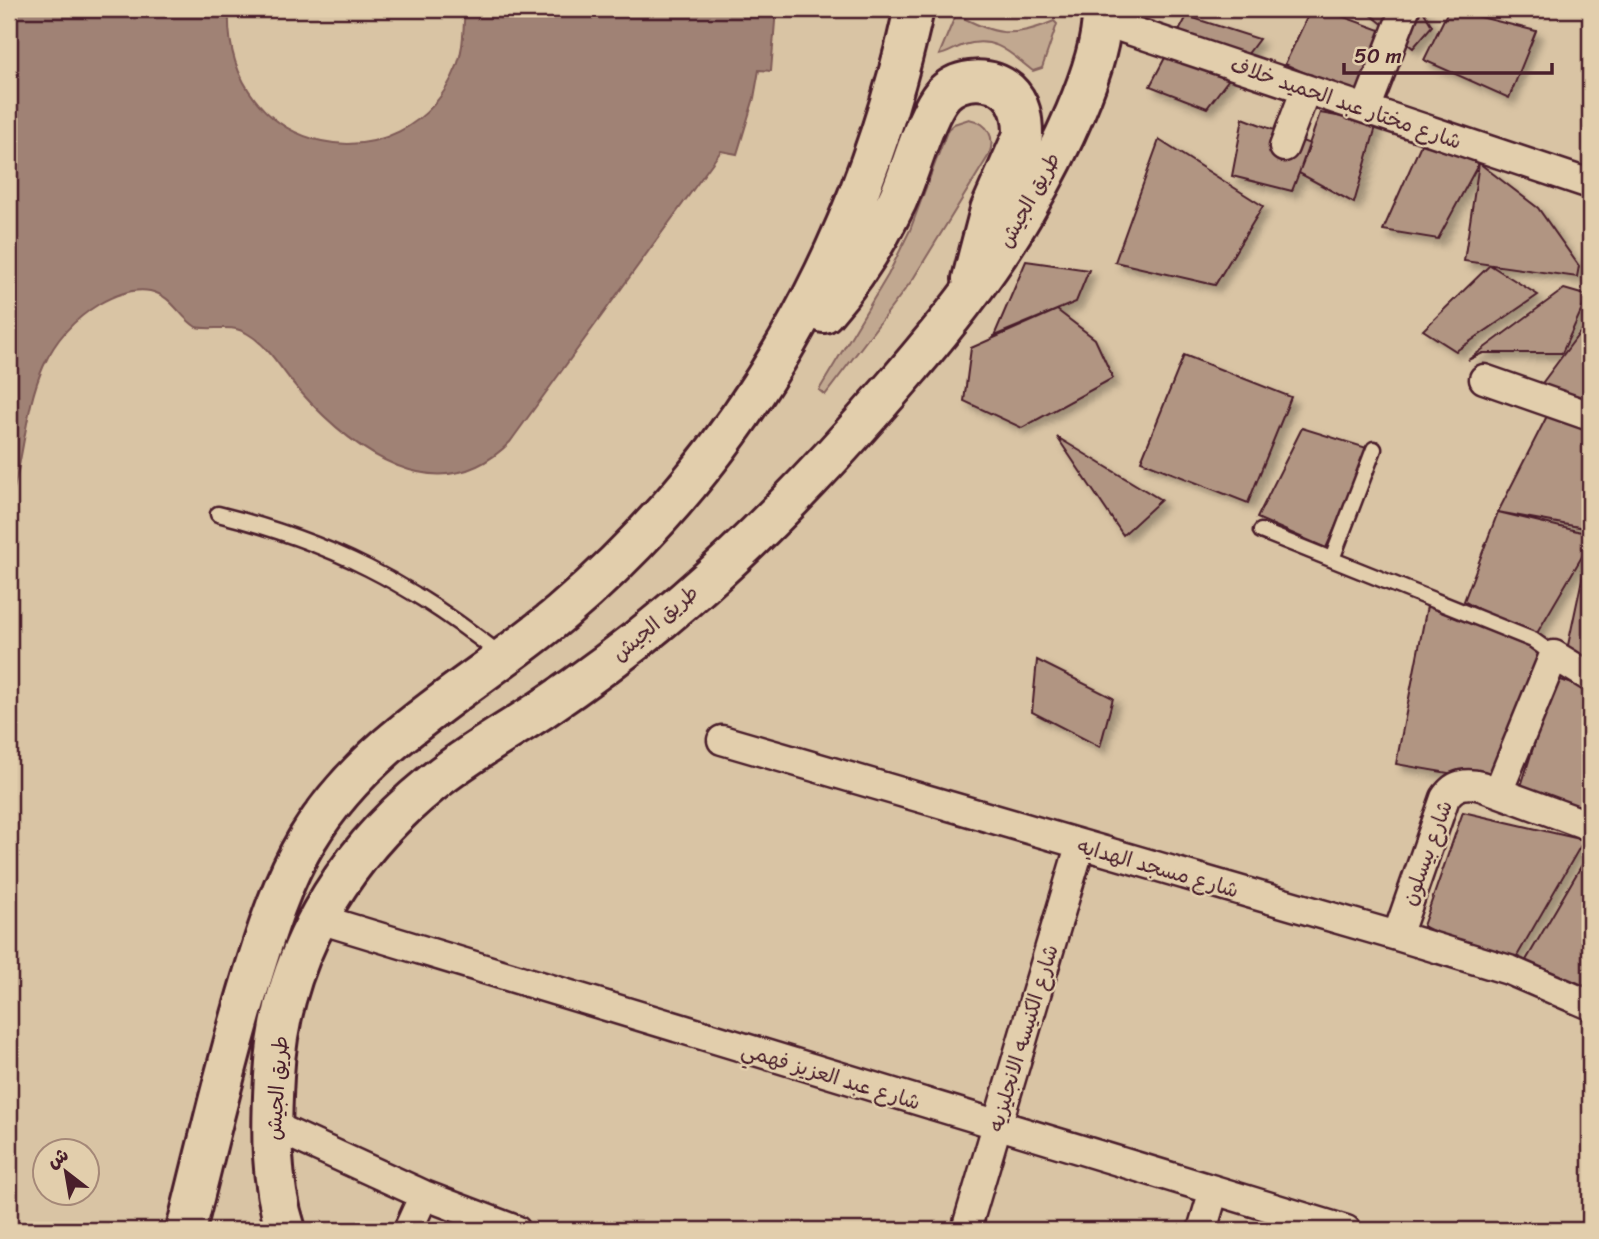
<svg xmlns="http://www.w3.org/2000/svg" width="1599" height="1239" font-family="Sriracha,'Playpen Sans Arabic',sans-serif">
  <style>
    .green { fill: #c1a890; stroke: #86645e; stroke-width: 2 }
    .water { fill: #a08274; stroke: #7e5a57; stroke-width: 2 }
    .building { fill: #b19582; stroke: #4a1f2b; stroke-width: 2; filter: url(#shadow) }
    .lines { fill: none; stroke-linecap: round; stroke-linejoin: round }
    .lane-casing { stroke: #4a1f2b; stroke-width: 19 }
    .street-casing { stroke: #4a1f2b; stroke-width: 33 }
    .highway-casing { stroke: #4a1f2b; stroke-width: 44 }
    .lane { stroke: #e2ceac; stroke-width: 14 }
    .street { stroke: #e2ceac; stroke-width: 28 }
    .highway { stroke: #e2ceac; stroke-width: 38 }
    .labels { text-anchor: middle; stroke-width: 5; stroke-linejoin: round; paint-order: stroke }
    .street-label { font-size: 21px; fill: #4a1f2b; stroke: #e2ceac }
  </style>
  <defs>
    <filter id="shadow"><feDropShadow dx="6" dy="6" stdDeviation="3.5" flood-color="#0004"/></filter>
  </defs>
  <rect width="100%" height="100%" fill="#d9c4a4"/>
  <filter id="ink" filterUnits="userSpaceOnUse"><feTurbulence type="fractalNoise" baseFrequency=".0143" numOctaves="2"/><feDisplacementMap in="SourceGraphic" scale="14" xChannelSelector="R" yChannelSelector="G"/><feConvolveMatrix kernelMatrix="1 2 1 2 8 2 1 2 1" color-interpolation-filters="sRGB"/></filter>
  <g filter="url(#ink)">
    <!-- green -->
    <path class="green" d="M956,14C994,35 1012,39 1054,21L1057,24L1042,68L1033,71C1011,54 995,35 964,45C955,48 947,54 939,55Z
      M969,119C988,123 996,137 989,155L913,279L825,395L819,390L888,275L910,230L948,129L954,124Z"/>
    <!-- water -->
    <path class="water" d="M9,9H229C222,159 407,192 457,66C464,48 463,28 465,9H776L771,71L759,70L754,98L737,154L721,151L510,442C438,515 352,450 298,389C282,371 269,346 248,334C230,323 213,331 196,327C178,316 173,296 150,291C133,288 113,296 99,304C20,352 33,431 9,507Z"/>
    <!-- building -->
    <path class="building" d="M1311,9H1322L1383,31L1358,97L1285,64Z
      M1373,9H1422L1432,26L1413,48L1371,15Z
      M1449,9L1536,31L1509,98L1424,60Z
      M1187,16L1259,39L1207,108L1150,86Z
      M1320,113L1377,123L1354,203L1299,173Z
      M1243,118L1310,144L1292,191L1232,176Z
      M1159,140L1263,206L1215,285L1115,262Z
      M1422,142L1479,163L1438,239L1383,230Z
      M1479,163L1538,208L1579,266L1577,277L1464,261Z
      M1026,261L1089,270L1076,302L994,336Z
      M1490,265L1538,295L1456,351L1423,330Z
      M1564,289L1588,296L1562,353H1483L1468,360Z
      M1057,310L1095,339L1113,378L1022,428L964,401L971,348Z
      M1590,319V404L1540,386Z
      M1184,355L1291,397L1248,503L1141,461Z
      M1548,414L1590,427V529L1498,512Z
      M1302,428L1370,449L1326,548L1257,518Z
      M1057,437L1161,500L1123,535Z
      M1498,512L1590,534V543L1533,640L1464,601Z
      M1586,560L1590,564V662L1567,650Z
      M1427,606L1542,652L1489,780L1396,764Z
      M1037,660L1113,698L1100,747L1032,712Z
      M1555,678L1590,690V826L1517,799Z
      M1463,812L1584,840L1509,970L1423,926Z
      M1590,851V1002L1525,962Z"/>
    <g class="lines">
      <!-- lane casing -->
      <g class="lane-casing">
        <path id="lane" d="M218,514C331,542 411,583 502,656
          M1261,531L1533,640L1554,655
          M1332,559L1374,449"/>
      </g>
      <!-- street casing -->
      <g class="street-casing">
        <path id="street" d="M1102,21L1590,184
          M1366,109L1405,9
          M1284,147L1306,89
          M1484,379L1590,416
          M722,740L1397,936L1509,970L1590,1005
          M1498,792L1554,655L1590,677
          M316,918L1346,1230
          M1397,936L1445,798C1454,784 1466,782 1481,786L1590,826
          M271,1125L424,1195L516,1230
          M408,1230L424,1195
          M966,1230L1080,846
          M1202,1230L1214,1190"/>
      </g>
      <!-- highway casing -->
      <g class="highway-casing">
        <path id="highway" d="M824,313C853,280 878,241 897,201C910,174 925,113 944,93C961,77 990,76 1008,91C1021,103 1023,119 1023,135L990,210L972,279
          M186,1230C207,1147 226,1063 251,981C266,932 282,881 308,838C368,739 474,686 560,614C747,455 862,247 914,9
          M286,1230C270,1181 271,1128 274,1076C280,959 341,857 431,784C465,756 504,734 541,710C584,681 626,650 665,617C747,549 821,471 890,391C940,333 987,276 1025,211C1054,161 1104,66 1102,9"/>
      </g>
      <!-- lane -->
      <use href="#lane" class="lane"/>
      <!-- street -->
      <use href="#street" class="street"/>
      <!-- highway -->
      <use href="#highway" class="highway"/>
    </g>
  </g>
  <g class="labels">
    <!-- street labels -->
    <g class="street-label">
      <text transform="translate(1346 103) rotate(19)" y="7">شارع مختار عبد الحميد خلاف</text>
      <text transform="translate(1029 200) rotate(-61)" y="7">طريق الجيش</text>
      <text transform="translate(655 623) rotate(-40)" y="7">طريق الجيش</text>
      <text transform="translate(1427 853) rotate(-70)" y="7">شارع بيسلون</text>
      <text transform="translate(1158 868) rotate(16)" y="7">شارع مسجد الهدايه</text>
      <text transform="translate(1023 1038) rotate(-73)" y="7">شارع الكنيسه الانجليزيه</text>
      <text transform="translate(831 1076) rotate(17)" y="7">شارع عبد العزيز فهمي</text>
      <text transform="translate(277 1088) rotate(-86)" y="7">طريق الجيش</text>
    </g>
  </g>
  <!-- margin -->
  <rect width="1599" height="1239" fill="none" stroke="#e2ceac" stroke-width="35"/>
  <rect x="18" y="18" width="1564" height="1204" fill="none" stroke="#4a1f2b" stroke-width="2.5" filter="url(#ink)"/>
  <!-- north arrow -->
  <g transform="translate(66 1172) rotate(329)"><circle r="33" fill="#e2ceac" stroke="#a58878" stroke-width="2"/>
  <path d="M0-5L12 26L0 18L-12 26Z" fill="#4a1f2b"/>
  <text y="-10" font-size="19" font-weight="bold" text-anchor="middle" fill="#4a1f2b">ش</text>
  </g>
  <!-- scale -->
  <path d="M1344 63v10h208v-10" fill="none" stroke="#4a1f2b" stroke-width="3.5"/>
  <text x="1354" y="63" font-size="21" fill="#4a1f2b" stroke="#e2ceac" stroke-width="5" paint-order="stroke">50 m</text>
</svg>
